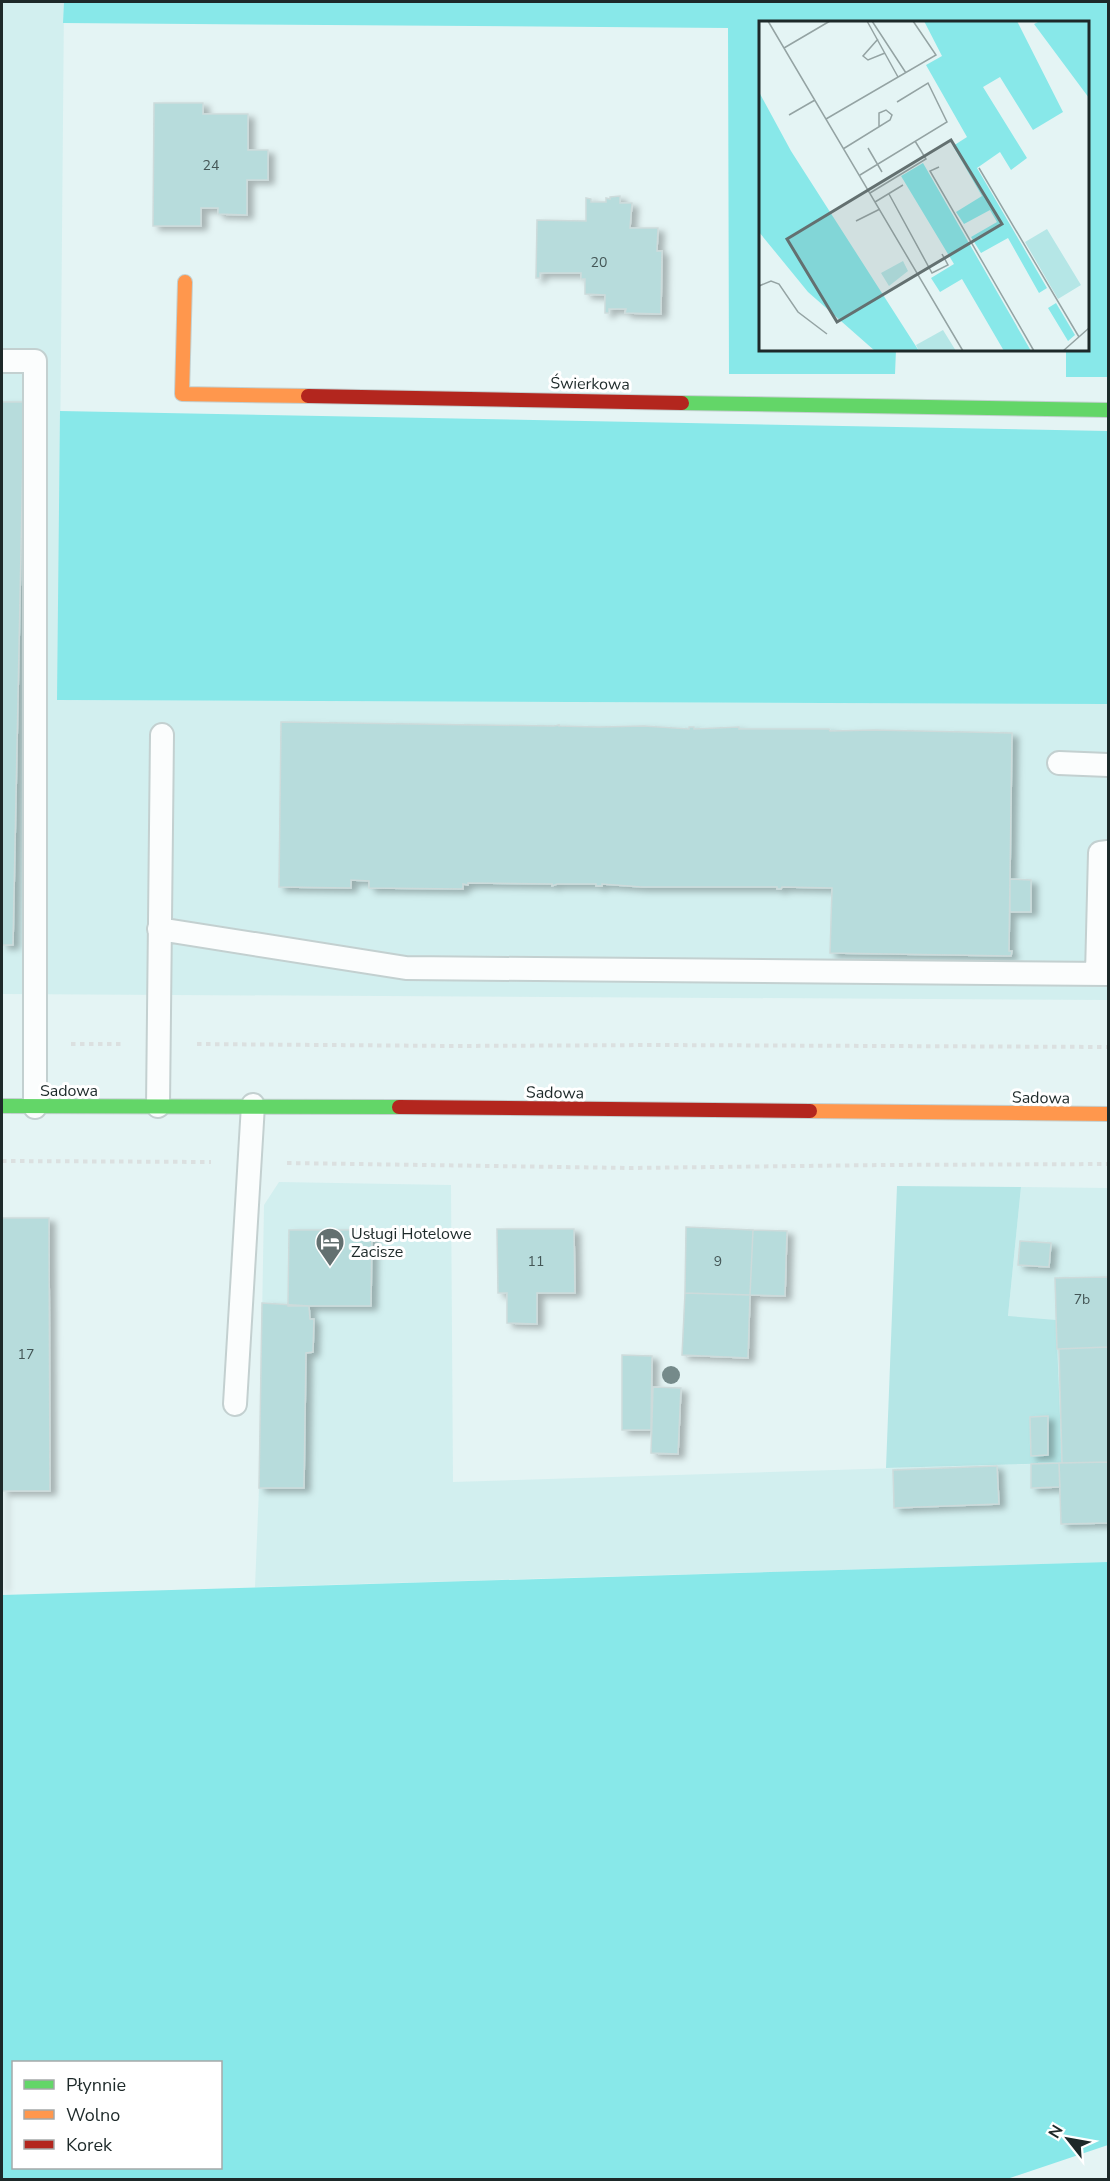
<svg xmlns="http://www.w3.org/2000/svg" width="1110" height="2181" font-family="'Nunito Sans',sans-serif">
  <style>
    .built { fill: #d2efef }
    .green { fill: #b5e6e6 }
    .forest { fill: #88e8e9; fill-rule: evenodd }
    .building { fill: #b7dcdc; stroke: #cddbdb; stroke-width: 1.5; filter: url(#shadow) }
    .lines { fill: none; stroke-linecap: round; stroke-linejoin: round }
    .lane-casing { stroke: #c3d0d0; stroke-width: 26 }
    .fast-casing { stroke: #c3d0d0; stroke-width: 16 }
    .slow-casing { stroke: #c3d0d0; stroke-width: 16 }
    .jam-casing { stroke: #c3d0d0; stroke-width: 16 }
    .path { stroke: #dbe0e0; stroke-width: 4; stroke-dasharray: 4.5 4.5; stroke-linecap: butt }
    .lane { stroke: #fbfdfd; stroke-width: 22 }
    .fast { stroke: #63d668; stroke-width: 14 }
    .slow { stroke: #ff974d; stroke-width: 14 }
    .jam { stroke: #b3261e; stroke-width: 14 }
    .tree { fill: #758a8a }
    .labels { text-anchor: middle; stroke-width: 6; stroke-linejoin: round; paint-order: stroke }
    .number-label { font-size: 14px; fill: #445656 }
    .street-label { font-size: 16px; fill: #1d2929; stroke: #fff }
    .poi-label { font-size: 16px; fill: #1d2929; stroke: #fff; text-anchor: start }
    .inset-road { fill: none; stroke: #94a3a3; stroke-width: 1.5 }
    .view { fill: #637070; fill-opacity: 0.15; stroke: #637070; stroke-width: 3 }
    .inset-edge { fill: none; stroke: #1d2929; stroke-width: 3 }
  </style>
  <defs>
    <filter id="shadow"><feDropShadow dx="6" dy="4" stdDeviation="3" flood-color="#0004"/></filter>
  </defs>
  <rect width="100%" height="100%" fill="#e4f4f4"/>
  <!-- built -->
  <path class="built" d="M2,2H64L58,700L1108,704V1000L2,994Z
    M279,1182L451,1185L453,1482L1062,1463L1008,1316L1021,1187L1108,1188V1562L255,1587L259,1488L264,1205Z"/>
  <!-- green -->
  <path class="green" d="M897,1186L1021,1187L1008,1316L1056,1320L1062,1463L886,1468Z"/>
  <!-- forest -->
  <path class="forest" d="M64,2H1108V377H1066V350H1088V22H760V350H896L895,374H729L728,28L63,23Z
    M60,411L1108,431V704L57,700Z
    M1108,1562V2145L1004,2180L2,2179V1595ZM14,2062H220V2168H14Z"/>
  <!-- building -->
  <path class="building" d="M154,103H203V114H248V150H268V180H247V215L218,214V208H201V226H153Z
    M620,196V203H632L630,228H658L657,251H662L661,314L625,313L626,309H609V313H605V295L585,294V279H581V273H540V278H536L537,220L586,221V198L591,199V202H606V198L610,199V197Z
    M2,402H24L13,945H2Z
    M281,722L554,726L559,725V726L599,727L644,726L689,729V727H694V729L739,727V729H829L830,731L874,730L1012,733L1009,951H1012L1011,956L830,953L832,888L782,887L781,889H777V887H642L602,884V886H596V884H557L552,886V884L468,883V885L463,884V889L369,888V881L351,880V888L279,887Z
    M1010,879L1031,880V912H1010Z
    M2,1218H49L50,1491H2V1588Z
    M686,1227L753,1230L750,1295L685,1293Z
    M497,1229H574L575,1293H537V1324L507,1323V1293H498Z
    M289,1230H372L371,1306H288Z
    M753,1230L787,1231L785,1296L750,1295Z
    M1020,1241L1051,1243L1049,1267L1018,1265Z
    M1108,1277V1347L1057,1349L1055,1278Z
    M685,1293L750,1295L748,1358L682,1355Z
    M262,1303L309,1306L310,1319H314L313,1352L306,1353L304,1488H259Z
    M1108,1347V1462L1062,1463L1059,1349Z
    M622,1355L652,1356L651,1430H622Z
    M653,1387L681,1388L678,1454L651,1453Z
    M1048,1416V1455L1031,1456L1030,1417Z
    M1108,1462V1523L1061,1524L1059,1463Z
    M1059,1463L1060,1487L1031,1488V1464Z
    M997,1466L999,1504L894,1508L893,1470Z"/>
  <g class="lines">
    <!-- lane casing -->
    <g class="lane-casing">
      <path id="lane" d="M2,361H35V1107
        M1059,763L1108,765
        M159,929L406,968L1108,974
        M1097,974L1100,853L1108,852
        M158,1106L162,735
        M235,1404L253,1105"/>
    </g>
    <!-- fast casing -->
    <g class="fast-casing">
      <path id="fast" d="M682,403L1108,410
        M2,1106L399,1107"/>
    </g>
    <!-- slow casing -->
    <g class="slow-casing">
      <path id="slow" d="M185,282L182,394L308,396
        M810,1111L1108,1114"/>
    </g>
    <!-- jam casing -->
    <g class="jam-casing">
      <path id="jam" d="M308,396L682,403
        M399,1107L810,1111"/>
    </g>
    <!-- path -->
    <path class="path" d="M71,1044H121
      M197,1044L454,1046L659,1045L1108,1047
      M2,1161L211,1162
      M287,1163L630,1168L883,1165L1108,1164"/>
    <!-- lane -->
    <use href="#lane" class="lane"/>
    <!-- fast -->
    <use href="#fast" class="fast"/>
    <!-- slow -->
    <use href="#slow" class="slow"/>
    <!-- jam -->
    <use href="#jam" class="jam"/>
  </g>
  <!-- trees -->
  <circle class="tree" cx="671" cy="1375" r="9"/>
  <!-- icons -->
  <defs>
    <g id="hotel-pin" transform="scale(1.5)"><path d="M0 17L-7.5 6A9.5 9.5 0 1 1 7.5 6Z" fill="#637070" stroke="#fff"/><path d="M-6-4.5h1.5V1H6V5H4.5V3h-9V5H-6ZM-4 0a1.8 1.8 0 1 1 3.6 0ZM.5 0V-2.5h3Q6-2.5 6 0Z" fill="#fff"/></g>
  </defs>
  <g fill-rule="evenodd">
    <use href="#hotel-pin" x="330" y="1242"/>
  </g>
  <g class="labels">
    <!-- number labels -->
    <g class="number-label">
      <text x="211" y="170">24</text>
      <text x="599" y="267">20</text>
      <text x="536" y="1266">11</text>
      <text x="718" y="1266">9</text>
      <text x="1082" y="1304">7b</text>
      <text x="26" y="1359">17</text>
    </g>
    <!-- street labels -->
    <g class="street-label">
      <text transform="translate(590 383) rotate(1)" y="6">Świerkowa</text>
      <text x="69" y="1096">Sadowa</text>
      <text transform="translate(555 1092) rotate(1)" y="6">Sadowa</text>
      <text transform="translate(1041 1097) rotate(1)" y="6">Sadowa</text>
    </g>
    <!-- poi labels -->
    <g class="poi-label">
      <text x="351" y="1239">Usługi Hotelowe<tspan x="351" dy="18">Zacisze</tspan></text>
    </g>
  </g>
  <!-- overview -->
  <g transform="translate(759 21)">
    <rect width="330" height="330" fill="#e4f4f4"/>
    <path d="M288,208L322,264L299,278L266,221ZM144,240L149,250L130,265L122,252ZM184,309L197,330H160L157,324Z" fill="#b5e6e6"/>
    <path d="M165,0H258L304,91L274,109L241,56L224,66L268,137L252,149L241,131L218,147L288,267L280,272L249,217L222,232L212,216L238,201L231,189L205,203L197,191L223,175L194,125L208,116L167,44L183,35ZM281,0H330V77L275,3ZM0,71L32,130L160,330H116L49,271L0,211ZM164,142L272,330H245L203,258L181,271L172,257L195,243L142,155ZM297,282L316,314L309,320L289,287Z" fill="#88e8e9"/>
    <path class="inset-road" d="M9,0L204,330M108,0L139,56M113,0L147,52M119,18L104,35L109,39L126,32M25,27L71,0M30,94L56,79M67,98L177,34L154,0M109,127L123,151M84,128L131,99L133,94L127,89L120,92V106M180,146L171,150L275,330M220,147L320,316M101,154L188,101L169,62L138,81M111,172L167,138L156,120M130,173L173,252L189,244L183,233M116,181L144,164M97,200L121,188M0,265L12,260L20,263L39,291L68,313M304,330L330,307"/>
    <path class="view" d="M192,119L243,203L78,301L28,218Z"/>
    <rect width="330" height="330" class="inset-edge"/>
  </g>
  <!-- border -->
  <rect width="1110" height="2181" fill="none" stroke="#1d2929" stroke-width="6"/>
  <!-- legend -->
  <rect x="12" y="2061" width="210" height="108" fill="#ffffff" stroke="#a5a9a9" stroke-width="1.5"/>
  <rect x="24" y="2080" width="30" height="9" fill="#63d668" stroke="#a5a9a9" stroke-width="1.5"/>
  <text x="66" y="2091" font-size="18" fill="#1d2929">Płynnie</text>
  <rect x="24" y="2110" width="30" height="9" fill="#ff974d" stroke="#a5a9a9" stroke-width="1.5"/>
  <text x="66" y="2121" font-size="18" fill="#1d2929">Wolno</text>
  <rect x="24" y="2140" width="30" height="9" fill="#b3261e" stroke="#a5a9a9" stroke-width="1.5"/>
  <text x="66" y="2151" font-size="18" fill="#1d2929">Korek</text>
  <!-- north arrow -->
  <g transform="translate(1068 2139) rotate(301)" stroke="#ffffff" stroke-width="4.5" paint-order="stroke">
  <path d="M0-4.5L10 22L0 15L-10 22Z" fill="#1d2929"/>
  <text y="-9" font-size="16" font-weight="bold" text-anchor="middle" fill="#1d2929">N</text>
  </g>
</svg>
